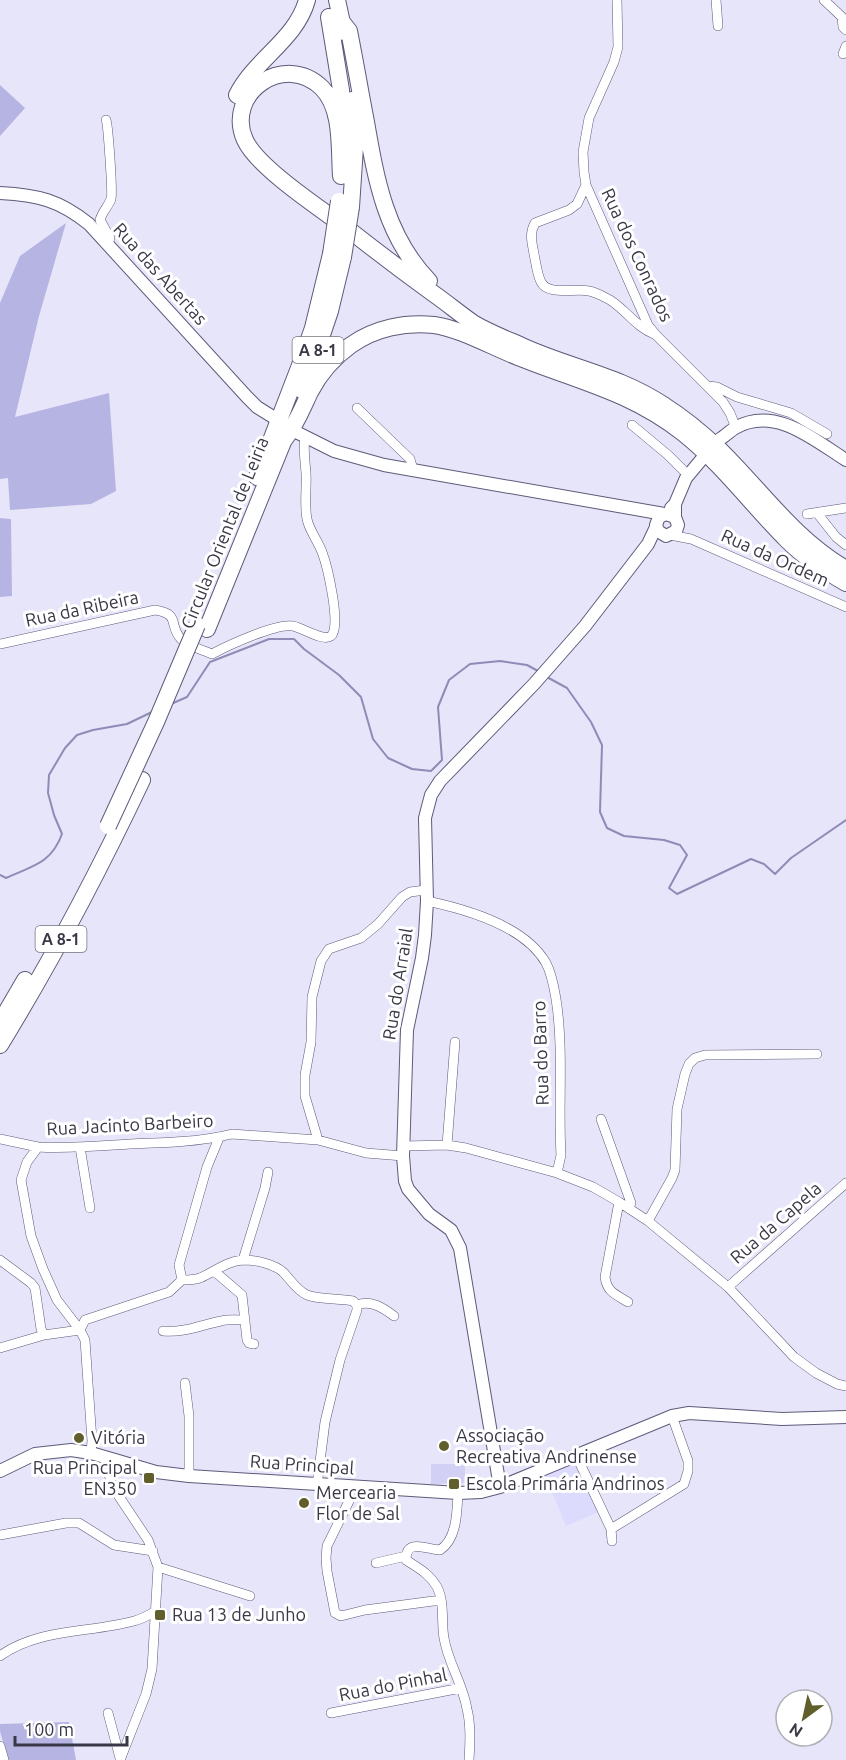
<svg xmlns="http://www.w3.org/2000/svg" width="846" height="1760" font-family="Ubuntu,sans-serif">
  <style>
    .built { fill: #dcdbfd }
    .green { fill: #d2d0f5 }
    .forest { fill: #b6b4e2 }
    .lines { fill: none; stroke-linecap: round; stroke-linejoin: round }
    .stream { stroke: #8e8bb7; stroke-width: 2 }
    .street-casing { stroke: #5d5b79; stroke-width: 10 }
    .secondary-casing { stroke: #5d5b79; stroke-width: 14 }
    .highway-casing { stroke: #5d5b79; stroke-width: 18 }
    .street { stroke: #fff; stroke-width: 9 }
    .secondary { stroke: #fff; stroke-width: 12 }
    .highway { stroke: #fff; stroke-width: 16 }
    .highway-bridge-casing { stroke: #5d5b79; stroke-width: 18; stroke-linecap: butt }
    .highway-bridge { stroke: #fff; stroke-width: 16 }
    .poi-dot { fill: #605e2b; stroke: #fff; stroke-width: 2 }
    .labels { text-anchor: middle; stroke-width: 6; stroke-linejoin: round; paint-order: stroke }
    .shield { fill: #fff; stroke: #74747e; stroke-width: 1.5 }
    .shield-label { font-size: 16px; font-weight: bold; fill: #393846 }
    .street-label { font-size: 18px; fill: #393846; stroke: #fff }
    .poi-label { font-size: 18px; fill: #393846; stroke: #fff; text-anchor: start }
  </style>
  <rect width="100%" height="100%" fill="#e6e5fa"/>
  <!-- built -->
  <path class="built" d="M578,1461L601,1511L566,1526L545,1475Z"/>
  <!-- green -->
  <path class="green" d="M431,1464H465V1483L431,1484Z"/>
  <!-- forest -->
  <path class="forest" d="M0,85L25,108L0,136Z
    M66,223L39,316L15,417L109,393L116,491L91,504L10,510L8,478L0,479V303L20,256Z
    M0,518L11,519L12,596L0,597Z
    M69,1722L76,1760H8L0,1731V1724Z"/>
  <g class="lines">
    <!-- stream -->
    <path class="stream" d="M545,676L567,688L591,722L602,745L600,812L607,828L624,836L664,840L680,845L687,855L669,888L677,894L751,859L764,864L775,874L791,858L846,820
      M171,704L187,697L210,662L269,639H294L304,649L339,675L361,697L373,739L388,758L412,769L431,771L442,760L438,707L449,680L470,664L500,661L527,665L538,671
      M0,875L6,878C32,866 51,864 62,834L54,815L48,793L49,775L65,748L77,735L93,730L127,724L152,712"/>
    <!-- street casing -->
    <g class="street-casing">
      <path id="street" d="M617,0L618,47L614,62L589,118L583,152L584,172L586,185L648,325L656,335L723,402L730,413L736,428
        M716,0L718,26
        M824,0L842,17L843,27L846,30
        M843,54L846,46
        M106,120C108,124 113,194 111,199C108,207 102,212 100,220L110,238L108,243
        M586,185L577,204L569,210L535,223C529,234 532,242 534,254C536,263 537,274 541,282C548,296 575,288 589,291C596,292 604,297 610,300C626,310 636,327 654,334
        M708,386L717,387L737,397L791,413L827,434
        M357,408L410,459L413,470
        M632,425L668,455L688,475
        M817,513L836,537L846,545
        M807,514L846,508
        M670,535L691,539L846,607
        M0,644L155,610C181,614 168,625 181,639C187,646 203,650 212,654C227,646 276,623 293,626C303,628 323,642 331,636C342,627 327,565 322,552C318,541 309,530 307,519C304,503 307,488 306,473C305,460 303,450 305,437
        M427,901C465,909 525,926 546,963C552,974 554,987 556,999C564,1050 558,1103 561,1155L557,1173
        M601,1119L631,1203L629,1208
        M219,1138L207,1167L179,1265L182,1280C188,1280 194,1280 200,1278C214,1272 227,1261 243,1260C256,1260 274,1264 283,1272C291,1280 296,1290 307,1295C321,1300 338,1298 353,1301L357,1305V1310L340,1360L325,1422L317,1485
        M0,1139L38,1147
        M318,1140L305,1096V1075L311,1042L312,997L321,961L329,949L361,938L378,924L402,897L410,892L426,890
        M447,1145L455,1042
        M404,1146L447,1145L466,1148L557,1173L593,1187L619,1202L648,1221L728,1287L794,1357L816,1373L837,1384L846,1386
        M80,1147L90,1208
        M619,1202L605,1277C607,1292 615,1294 628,1302
        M648,1221L672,1178L675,1170L677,1109L685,1074L689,1064L695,1058L705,1055L817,1054
        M0,1260L31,1283L35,1288L41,1329L44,1335
        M243,1260L265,1188L268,1172
        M214,1271L242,1295L247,1340L249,1343L254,1344
        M728,1287L846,1183
        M357,1305C371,1300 382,1307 394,1316
        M163,1331C184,1333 201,1325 221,1321C229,1319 237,1320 245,1320
        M0,1348L44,1335L80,1330L85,1320L169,1292L182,1280
        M185,1383L189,1416V1476
        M91,1453L92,1441L85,1340L80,1330L57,1300L43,1269L31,1236L21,1180L27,1162L38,1147C68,1149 99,1146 130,1144C164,1143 199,1142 232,1134L318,1140L366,1153L403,1156
        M576,1455L611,1529L612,1541
        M111,1459L109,1474L112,1486L148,1540L158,1567L152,1669L146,1694L120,1760
        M351,1487L349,1501L327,1546L326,1558L327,1571L335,1613L341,1616L365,1610L441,1600
        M458,1493C457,1512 457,1539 440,1550C427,1550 406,1537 406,1560C418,1568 430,1574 437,1587C445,1602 441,1622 444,1638C448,1663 463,1684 467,1709C471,1725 470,1743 469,1760
        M611,1529L684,1484L688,1471V1461L672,1416
        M0,1535L66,1523H79L114,1545L153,1551
        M376,1563L406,1556
        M158,1567L250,1596
        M0,1656C38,1628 91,1633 134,1621C142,1619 149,1615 156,1611
        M108,1713L120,1758
        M331,1713L461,1688
        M0,1746L4,1760"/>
    </g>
    <!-- secondary casing -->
    <g class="secondary-casing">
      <path id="secondary" d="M0,193C38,195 59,200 89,224L247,397L257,407L273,417
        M298,433L334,451L384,465L664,514
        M720,439C725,436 730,431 735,428C775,405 814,440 846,460
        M671,508L675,504L686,478L701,460
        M675,517L666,514L659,517L656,525L658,531L666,536L676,531L678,525L675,517V504
        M0,1471L35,1454L71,1450L91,1453L156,1472L189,1476L458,1493L481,1492L500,1487L672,1416L689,1413L782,1419L846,1417
        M500,1487L460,1248L451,1230L429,1214L408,1189L405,1181L403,1156L407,1030L422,958L425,935L427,901L425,818L431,795L440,781L534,684L585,626L648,544L656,527"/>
    </g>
    <!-- highway casing -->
    <g class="highway-casing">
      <path id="highway" d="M337,0L344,32
        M329,17L341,90L343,116
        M342,22L349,31C355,61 360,91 366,122C376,180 386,237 429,281
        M237,95C255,59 296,40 307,0
        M341,176C339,149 343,109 322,88C285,51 224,93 245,140C258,168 321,209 348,229C376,251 405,273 434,294C447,303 460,314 473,323C488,332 506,339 522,346C570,368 619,375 665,406C684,418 702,433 719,449C761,490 794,539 846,569
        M351,207L355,147L352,100
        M303,391L330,311L343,257
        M284,440C296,425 302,409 310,392C320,373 334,357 351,345C375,328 405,322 434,325C461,329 492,347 518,357C578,381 631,392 683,433C722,464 752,505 787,540C804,557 825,571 846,583
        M257,477L299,368L313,328L331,254
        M207,629L287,432
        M0,1023L25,980
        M0,1045C52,960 99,871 142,780"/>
    </g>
    <!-- street -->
    <use href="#street" class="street"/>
    <!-- secondary -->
    <use href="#secondary" class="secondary"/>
    <!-- highway -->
    <use href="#highway" class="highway"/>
    <!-- highway-bridge casing -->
    <g class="highway-bridge-casing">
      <path id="highway-bridge" d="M331,254L339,201
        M343,257L351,207
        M108,826L156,722L197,625"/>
    </g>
    <!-- highway-bridge -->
    <use href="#highway-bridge" class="highway-bridge"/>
  </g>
  <!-- markers -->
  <g class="poi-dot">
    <circle cx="79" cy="1438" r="6"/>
    <circle cx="444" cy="1446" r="6"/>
    <rect x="143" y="1472" width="12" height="12" rx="3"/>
    <rect x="448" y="1478" width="12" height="12" rx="3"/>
    <circle cx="304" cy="1503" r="6"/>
    <rect x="154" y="1609" width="12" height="12" rx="3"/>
  </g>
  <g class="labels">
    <!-- shield labels -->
    <g class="shield">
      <rect x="292.5" y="337" width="51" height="26" rx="4.5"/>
      <rect x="35.5" y="926" width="51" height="26" rx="4.5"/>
    </g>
    <g class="shield-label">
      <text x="318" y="356">A 8-1</text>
      <text x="61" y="945">A 8-1</text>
    </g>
    <!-- street labels -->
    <g class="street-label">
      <text transform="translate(637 255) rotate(65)" y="6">Rua dos Conrados</text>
      <text transform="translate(160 274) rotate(48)" y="6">Rua das Abertas</text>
      <text transform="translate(225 533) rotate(-68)" y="6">Circular Oriental de Leiria</text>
      <text transform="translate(775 558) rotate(24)" y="6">Rua da Ordem</text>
      <text transform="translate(82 609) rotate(-12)" y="6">Rua da Ribeira</text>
      <text transform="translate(398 984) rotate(-81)" y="6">Rua do Arraial</text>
      <text transform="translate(541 1053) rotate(-92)" y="6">Rua do Barro</text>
      <text transform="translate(130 1125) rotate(-3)" y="6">Rua Jacinto Barbeiro</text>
      <text transform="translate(776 1223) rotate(-41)" y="6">Rua da Capela</text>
      <text transform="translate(302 1465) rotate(4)" y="6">Rua Principal</text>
      <text transform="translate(393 1685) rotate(-11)" y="6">Rua do Pinhal</text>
    </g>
    <!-- poi labels -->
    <g class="poi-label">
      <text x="456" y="1442">Associação<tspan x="456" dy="21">Recreativa Andrinense</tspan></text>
      <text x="91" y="1444">Vitória</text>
      <text x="137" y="1474" text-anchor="end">Rua Principal<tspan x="137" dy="21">EN350</tspan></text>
      <text x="466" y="1490">Escola Primária Andrinos</text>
      <text x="316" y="1499">Mercearia<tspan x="316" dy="21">Flor de Sal</tspan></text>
      <text x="172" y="1621">Rua 13 de Junho</text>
    </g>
  </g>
  <!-- north arrow -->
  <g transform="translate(804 1718) rotate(213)"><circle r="28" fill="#ffffff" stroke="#b0afb5" stroke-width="1.5"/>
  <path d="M0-4.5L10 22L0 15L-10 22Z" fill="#605e2b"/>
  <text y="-9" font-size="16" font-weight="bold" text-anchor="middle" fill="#393846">N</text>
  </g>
  <!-- scale -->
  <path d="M15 1736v9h112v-9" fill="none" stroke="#393846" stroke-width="3"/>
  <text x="24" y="1736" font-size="18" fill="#393846" stroke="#ffffff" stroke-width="4.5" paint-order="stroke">100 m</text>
</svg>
